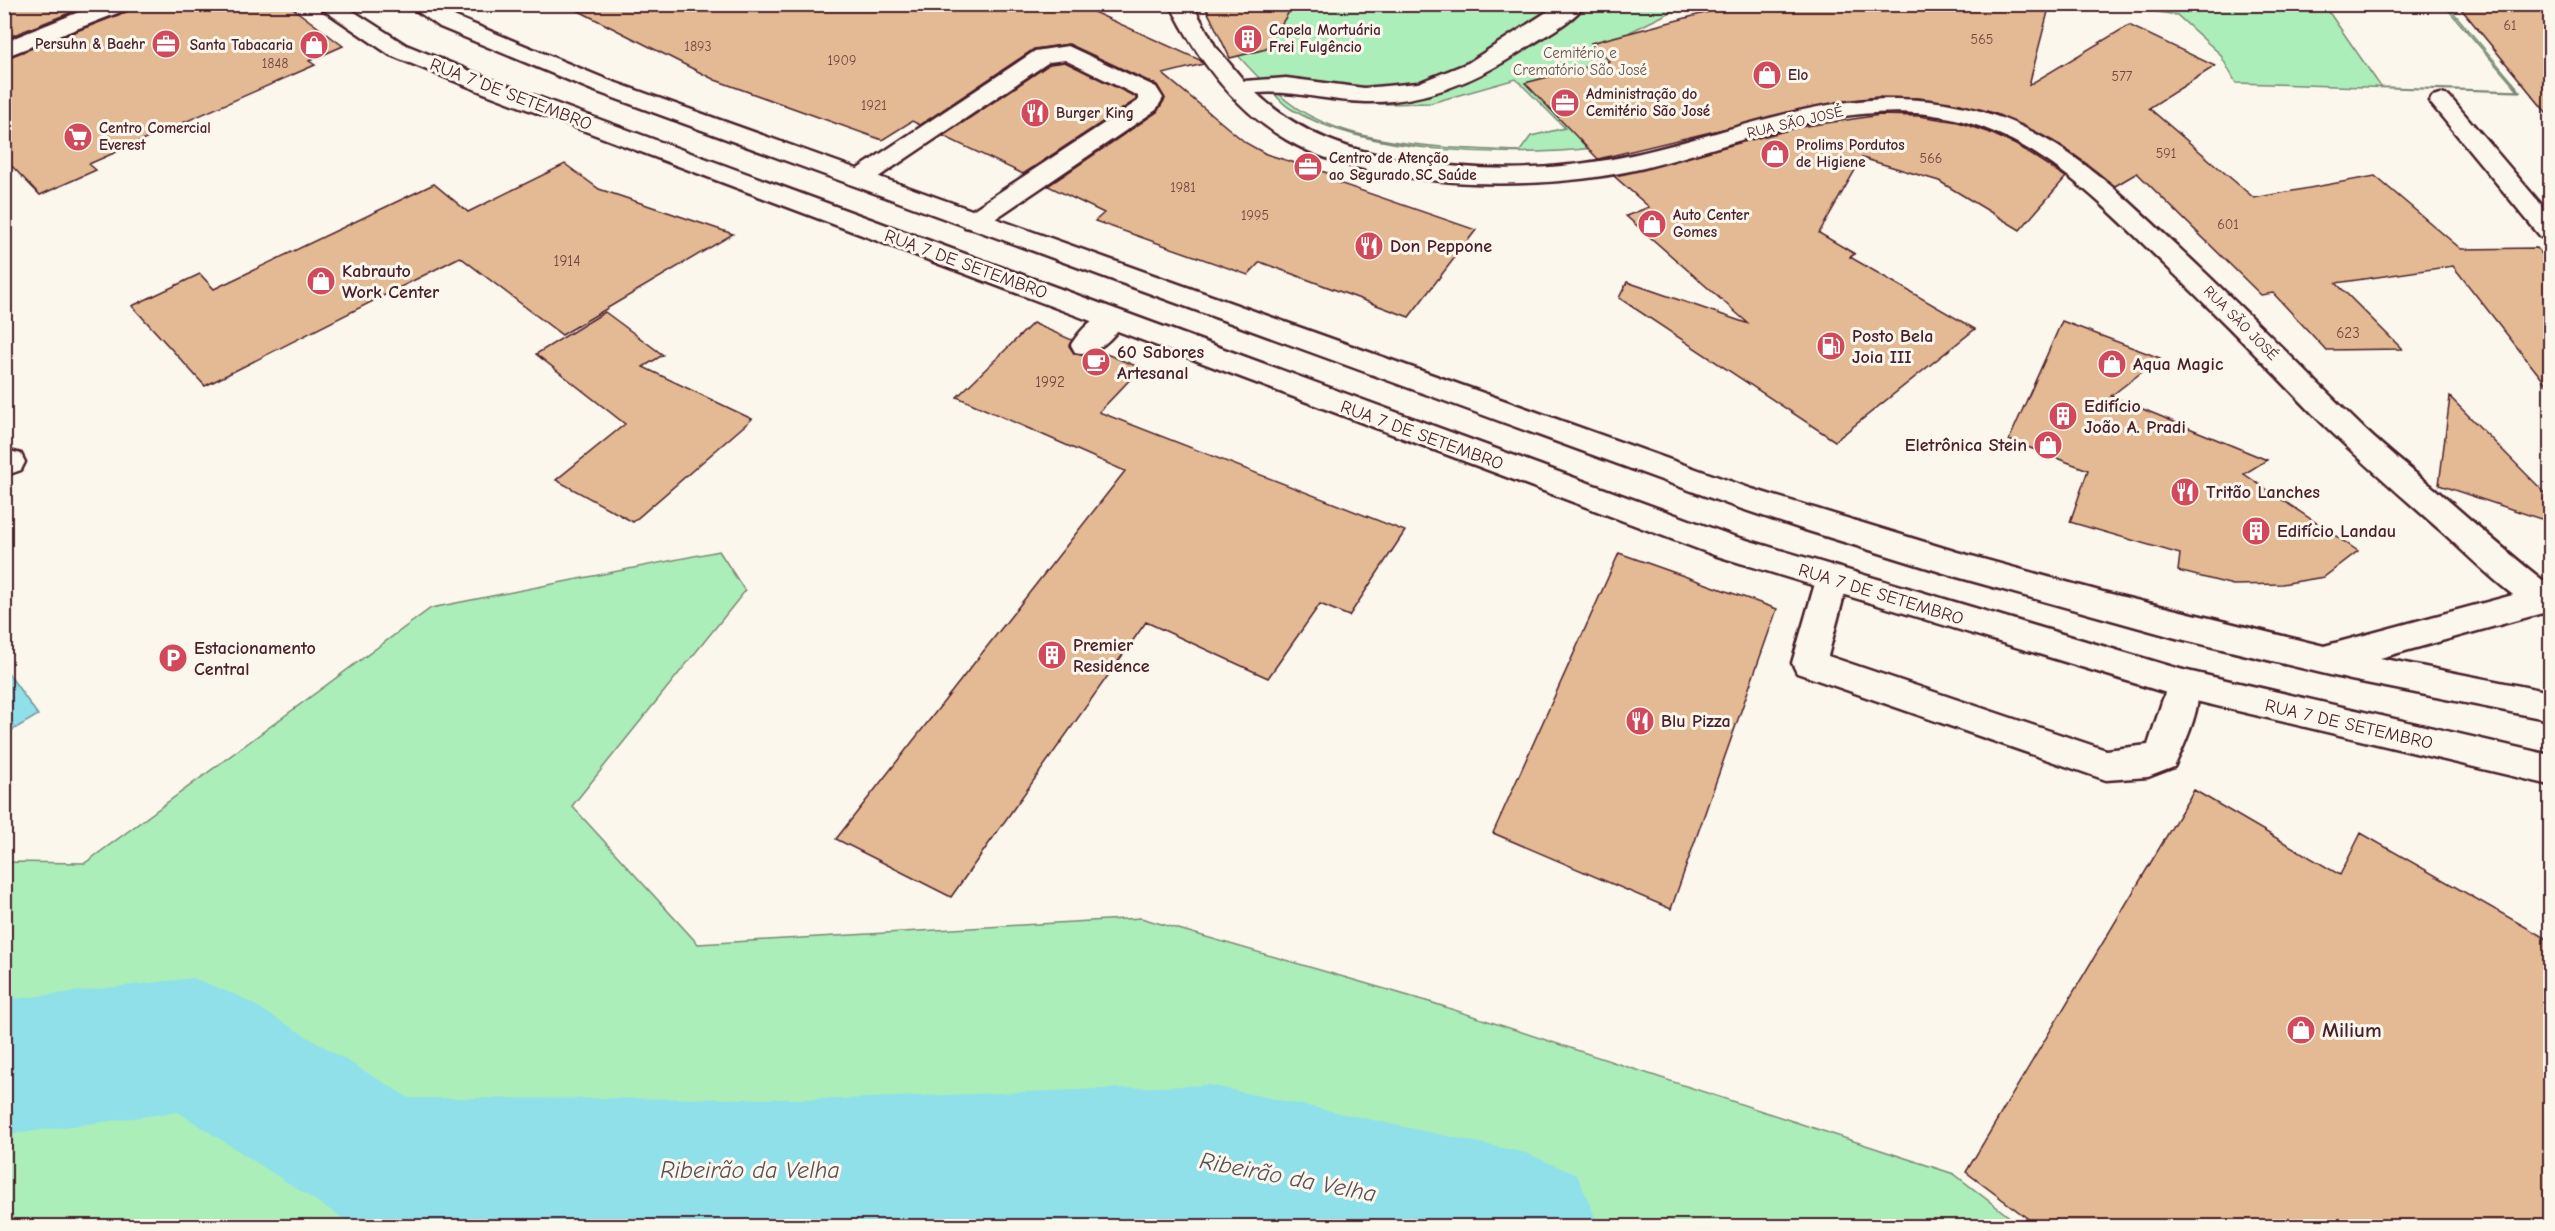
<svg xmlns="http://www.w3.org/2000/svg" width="2555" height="1231" font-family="'Comic Neue',sans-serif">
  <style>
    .green { fill: #abeeb9; stroke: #7a8672; stroke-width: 1.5; fill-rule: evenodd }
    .water { fill: #8fe0e9; stroke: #73939d; stroke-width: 1.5 }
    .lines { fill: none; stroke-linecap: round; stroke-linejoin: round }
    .river { fill: #8fe0e9; fill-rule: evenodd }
    .building { fill: #e3ba93; stroke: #4a1f2b; stroke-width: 1.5 }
    .minor-casing { stroke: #4a1f2b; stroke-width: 5 }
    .major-casing { stroke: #4a1f2b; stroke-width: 5 }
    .minor { fill: #fbf7ec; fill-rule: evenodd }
    .major { fill: #fbf7ec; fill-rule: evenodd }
    .labels { text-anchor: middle; stroke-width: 6; stroke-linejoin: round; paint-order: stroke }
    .far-number-label { font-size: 14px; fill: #704645 }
    .far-poi-label { font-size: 15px; font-weight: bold; fill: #4a1f2b; stroke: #fbf7ec; text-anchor: start }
    .far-park-label { font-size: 15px; fill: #62534e; stroke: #fbf7ec }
    .far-street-label { font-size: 15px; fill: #4a1f2b; stroke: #fbf7ec }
    .number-label { font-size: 15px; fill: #704645 }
    .street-label { font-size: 18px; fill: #4a1f2b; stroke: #fbf7ec }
    .poi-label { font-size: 18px; font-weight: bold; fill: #4a1f2b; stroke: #fbf7ec; text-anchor: start }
    .near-poi-label { font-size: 21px; font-weight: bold; fill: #4a1f2b; stroke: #fbf7ec; text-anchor: start }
    .near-water-label { font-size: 24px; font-style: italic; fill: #5b4f5a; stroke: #fbf7ec }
  </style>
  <rect width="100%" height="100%" fill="#fbf7ec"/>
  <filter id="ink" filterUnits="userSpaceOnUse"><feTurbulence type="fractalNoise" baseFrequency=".0167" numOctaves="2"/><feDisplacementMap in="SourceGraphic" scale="12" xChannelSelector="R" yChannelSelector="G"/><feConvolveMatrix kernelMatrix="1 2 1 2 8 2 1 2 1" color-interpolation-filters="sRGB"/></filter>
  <g filter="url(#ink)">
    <!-- green -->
    <path class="green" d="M1204,5H1685L1630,32L1659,61L1602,147C1514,158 1368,155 1291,109C1282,104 1275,94 1268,87C1242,61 1220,38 1204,5ZM1516,79L1565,128L1531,136L1520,151C1446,148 1331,147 1277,92L1381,104L1431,103Z
      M2115,5H2324L2381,87L2518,91L2444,5H2447L2521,92L2236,83L2220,54L2177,15Z
      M719,551L745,591L572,806L698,944L1141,918L1433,1003L1954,1174L2021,1226H5V862L85,863L431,608Z"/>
    <!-- water -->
    <path class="water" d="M8,673L38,715L6,734L4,674Z"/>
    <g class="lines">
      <!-- river -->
      <path class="river" d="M193,978L241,997L409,1098L841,1099L1209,1085L1526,1153L1577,1175L1599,1226H361L344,1219L178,1112L4,1135V1000Z"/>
    </g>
    <!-- building -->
    <path class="building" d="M4,4H92L4,39Z
      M133,4H287L343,46L309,61L315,65L89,164L96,170L40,195L4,158V59L129,11Z
      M565,4H1076L1200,60L1203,64L1163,74L1246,143L1266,154L1337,176L1333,181L1476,230L1409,317L1260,262L1248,275L1095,221L1104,213L1048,186L1157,112L1165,99L1157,85L1069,44L1034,49L920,125L912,121L882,140L715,80Z
      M1204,4H1294L1266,49L1230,58Z
      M1739,4H2050L2029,85L2129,25L2215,66L2149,108L2254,198L2375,176L2461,249L2537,248L2550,264V389L2453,266L2336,283L2402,349L2326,350L2273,293L2261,295L2137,173L2115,186L2053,141L1994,113L1960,104L1919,98L1877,97L1836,102L1598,159L1525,83L1609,61L1591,43Z
      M2458,5L2550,11V117Z
      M1065,62L1136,97V100L1023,174L943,136L1050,64Z
      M1880,115L1919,116L1958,122L1988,132L2016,145L2066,177L2020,230L1939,181L1862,158L1819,233L1855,254L1850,257L1975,329L1835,441L1619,298L1627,282L1749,324L1626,216L1649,207L1614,176L1800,127Z
      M565,164L599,189L733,234L562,335L460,257L205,386L132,306L200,274L214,289L434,184L468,212Z
      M605,312L663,355L643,367L752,419L633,522L556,480L625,424L536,354Z
      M2062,321L2160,358L2111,396L2267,460L2244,474L2358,551L2324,577L2282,584L2233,585L2178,571L2180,554L2070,522L2088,470L2009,440Z
      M1033,323L1072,340L1069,346L1075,354L1083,355L1099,351L1141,368L1099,412L1405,531L1349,616L1320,604L1268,678L1146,622L951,897L836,839L1125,471L957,397Z
      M2450,397L2550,498V522L2439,485Z
      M1619,553L1777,609L1671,909L1493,833Z
      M2194,790L2340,875L2361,833L2550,941V1227H2039L1966,1172Z"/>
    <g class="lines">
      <!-- minor casing -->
      <g class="minor-casing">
        <path id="minor" d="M1170,4H1192L1215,46L1244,81L1286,78L1364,88L1418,83L1468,63L1559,4H1585C1573,22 1544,36 1526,48C1478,80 1424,104 1365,102C1328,101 1293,90 1256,93C1300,135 1352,152 1411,161C1485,173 1562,171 1636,154C1742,130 1849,81 1960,106C2053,126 2111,184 2178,247C2238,303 2296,362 2355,420C2380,445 2408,467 2435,489C2473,522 2510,555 2550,586V616C2518,607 2467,554 2440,530C2397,492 2353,454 2312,413C2262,361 2212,310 2160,260C2100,202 2043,142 1959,120C1854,93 1744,143 1644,168C1545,192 1376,192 1287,140C1234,109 1197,59 1170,4Z
          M1068,46L1156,87L1163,98L1156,110L983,227L974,229L965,227L961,221L965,215L1138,101V96L1065,60L1049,62L868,184L859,187L850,184L846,179L850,174L1035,51Z
          M2441,94L2449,96L2550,215V239L2541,237L2433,106L2429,101L2433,96Z
          M1112,310L1122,312L1126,319C1115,336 1096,358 1075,352L1071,345C1079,331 1096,314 1112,310Z
          M10,451L21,454L25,462L21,470L4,476V453Z
          M1832,567L1843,571L1848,580L1828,656L2106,750L2148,745L2171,674L2183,670L2195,674C2207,697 2185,744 2174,767L2148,777L2106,780L1797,673L1792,663L1816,580L1821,571Z"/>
      </g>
      <!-- major casing -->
      <g class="major-casing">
        <path id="major" d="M99,4H131L128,9L4,57V42Z
          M315,4H342L406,45L500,83L1733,536L2183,670L2550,755V785L2183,698L1714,555L484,93L390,55Z
          M407,4H435L456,17L608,80L1752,489L1957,552L2103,592L2324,646L2550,585V611L2380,658L2550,692V720L2351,680L2176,638L1957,577L1802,529L1730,505L592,90L440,27Z"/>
      </g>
      <!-- minor -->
      <use href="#minor" class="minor"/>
      <!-- major -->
      <use href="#major" class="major"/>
    </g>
  </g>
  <!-- icons -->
  <defs>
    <g id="building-disc" transform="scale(1.5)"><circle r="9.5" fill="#d1495b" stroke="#fbf7ec"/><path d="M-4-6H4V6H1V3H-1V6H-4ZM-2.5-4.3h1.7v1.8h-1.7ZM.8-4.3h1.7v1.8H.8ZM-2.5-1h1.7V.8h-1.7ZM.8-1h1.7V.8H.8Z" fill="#fff"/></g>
    <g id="office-disc" transform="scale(1.5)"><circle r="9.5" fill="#d1495b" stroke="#fbf7ec"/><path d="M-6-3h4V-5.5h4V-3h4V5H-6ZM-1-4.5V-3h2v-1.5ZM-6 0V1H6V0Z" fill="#fff"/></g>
    <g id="shop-disc" transform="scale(1.5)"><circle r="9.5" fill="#d1495b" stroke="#fbf7ec"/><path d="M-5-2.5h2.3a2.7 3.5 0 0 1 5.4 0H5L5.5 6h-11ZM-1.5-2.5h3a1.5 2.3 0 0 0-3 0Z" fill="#fff"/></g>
    <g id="restaurant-disc" transform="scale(1.5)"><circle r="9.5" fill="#d1495b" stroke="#fbf7ec"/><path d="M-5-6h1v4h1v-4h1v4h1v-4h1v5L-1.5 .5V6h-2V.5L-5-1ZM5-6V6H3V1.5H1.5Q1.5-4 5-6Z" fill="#fff"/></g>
    <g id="supermarket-disc" transform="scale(1.5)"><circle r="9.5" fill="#d1495b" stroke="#fbf7ec"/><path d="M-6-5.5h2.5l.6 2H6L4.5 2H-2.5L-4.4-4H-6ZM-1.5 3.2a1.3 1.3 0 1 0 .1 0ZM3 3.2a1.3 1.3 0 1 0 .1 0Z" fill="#fff"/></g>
    <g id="fuel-disc" transform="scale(1.5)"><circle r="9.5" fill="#d1495b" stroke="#fbf7ec"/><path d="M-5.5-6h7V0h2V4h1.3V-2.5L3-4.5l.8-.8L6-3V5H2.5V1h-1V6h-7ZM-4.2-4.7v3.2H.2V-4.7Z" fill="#fff"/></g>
    <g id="cafe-disc" transform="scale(1.5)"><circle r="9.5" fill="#d1495b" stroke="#fbf7ec"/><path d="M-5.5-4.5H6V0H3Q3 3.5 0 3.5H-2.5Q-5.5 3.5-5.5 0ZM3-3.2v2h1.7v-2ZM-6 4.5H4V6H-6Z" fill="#fff"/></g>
    <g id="parking-disc" transform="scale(1.5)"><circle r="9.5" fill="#d1495b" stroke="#fbf7ec"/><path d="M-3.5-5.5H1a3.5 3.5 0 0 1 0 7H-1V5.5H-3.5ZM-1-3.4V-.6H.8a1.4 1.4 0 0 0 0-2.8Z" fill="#fff"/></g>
  </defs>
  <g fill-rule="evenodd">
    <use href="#building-disc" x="1248" y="39"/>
    <use href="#office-disc" x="166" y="44"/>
    <use href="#shop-disc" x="314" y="45"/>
    <use href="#shop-disc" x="1767" y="75"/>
    <use href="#office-disc" x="1565" y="103"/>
    <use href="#restaurant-disc" x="1035" y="113"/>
    <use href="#supermarket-disc" x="78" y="137"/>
    <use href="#shop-disc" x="1775" y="154"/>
    <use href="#office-disc" x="1308" y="167"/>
    <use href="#shop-disc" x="1652" y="224"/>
    <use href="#restaurant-disc" x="1369" y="246"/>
    <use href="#shop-disc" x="321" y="281"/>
    <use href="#fuel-disc" x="1831" y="346"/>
    <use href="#cafe-disc" x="1096" y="362"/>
    <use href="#shop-disc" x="2112" y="364"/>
    <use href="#building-disc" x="2063" y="416"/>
    <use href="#shop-disc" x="2048" y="445"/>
    <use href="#restaurant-disc" x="2185" y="492"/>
    <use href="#building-disc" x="2256" y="531"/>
    <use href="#building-disc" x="1052" y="655"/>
    <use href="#parking-disc" x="173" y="658"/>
    <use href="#restaurant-disc" x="1640" y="721"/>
    <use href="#shop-disc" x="2301" y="1030"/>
  </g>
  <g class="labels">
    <!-- far-number labels -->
    <g class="far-number-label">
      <text x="2510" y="30">61</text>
      <text x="1982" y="44">565</text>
      <text x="698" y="51">1893</text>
      <text x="842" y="65">1909</text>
      <text x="275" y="68">1848</text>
      <text x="2122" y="81">577</text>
      <text x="874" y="110">1921</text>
      <text x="2166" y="158">591</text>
      <text x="1931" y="163">566</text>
      <text x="1183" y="192">1981</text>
      <text x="1255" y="220">1995</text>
      <text x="2228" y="229">601</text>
    </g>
    <!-- far-poi labels -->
    <g class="far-poi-label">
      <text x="1269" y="35">Capela Mortuária<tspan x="1269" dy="17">Frei Fulgêncio</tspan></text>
      <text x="145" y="49" text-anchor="end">Persuhn &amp; Baehr</text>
      <text x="293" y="50" text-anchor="end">Santa Tabacaria</text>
      <text x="1788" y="80">Elo</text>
      <text x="1586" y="99">Administração do<tspan x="1586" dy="17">Cemitério São José</tspan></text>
      <text x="1056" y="118">Burger King</text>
      <text x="99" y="133">Centro Comercial<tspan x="99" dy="17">Everest</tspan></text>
      <text x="1796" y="150">Prolims Pordutos<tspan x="1796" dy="17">de Higiene</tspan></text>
      <text x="1329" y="163">Centro de Atenção<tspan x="1329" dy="17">ao Segurado SC Saúde</tspan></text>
      <text x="1673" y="220">Auto Center<tspan x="1673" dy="17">Gomes</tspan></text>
    </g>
    <!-- far-park labels -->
    <g class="far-park-label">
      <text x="1580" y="58">Cemitério e<tspan x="1580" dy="17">Crematório São José</tspan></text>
    </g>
    <!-- far-street labels -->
    <g class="far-street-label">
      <text transform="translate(1795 122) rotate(-13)" y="5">RUA SÃO JOSÉ</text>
      <text transform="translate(2241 323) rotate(45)" y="5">RUA SÃO JOSÉ</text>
    </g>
    <!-- number labels -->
    <g class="number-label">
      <text x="567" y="266">1914</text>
      <text x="2348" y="338">623</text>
      <text x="1050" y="387">1992</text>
    </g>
    <!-- street labels -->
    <g class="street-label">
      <text transform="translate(511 94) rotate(21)" y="6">RUA 7 DE SETEMBRO</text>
      <text transform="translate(966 264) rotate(20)" y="6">RUA 7 DE SETEMBRO</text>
      <text transform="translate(1422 435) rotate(20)" y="6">RUA 7 DE SETEMBRO</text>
      <text transform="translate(1881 594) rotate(17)" y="6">RUA 7 DE SETEMBRO</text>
      <text transform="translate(2349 724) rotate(13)" y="6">RUA 7 DE SETEMBRO</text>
    </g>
    <!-- poi labels -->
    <g class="poi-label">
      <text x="1390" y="252">Don Peppone</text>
      <text x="342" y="277">Kabrauto<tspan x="342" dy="21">Work Center</tspan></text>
      <text x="1852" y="342">Posto Bela<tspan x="1852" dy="21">Joia III</tspan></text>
      <text x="1117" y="358">60 Sabores<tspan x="1117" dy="21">Artesanal</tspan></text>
      <text x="2133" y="370">Aqua Magic</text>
      <text x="2084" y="412">Edifício<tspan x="2084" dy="21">João A. Pradi</tspan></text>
      <text x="2027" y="451" text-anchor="end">Eletrônica Stein</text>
      <text x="2206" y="498">Tritão Lanches</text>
      <text x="2277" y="537">Edifício Landau</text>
      <text x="1073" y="651">Premier<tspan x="1073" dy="21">Residence</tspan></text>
      <text x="194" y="654">Estacionamento<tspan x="194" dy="21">Central</tspan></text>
      <text x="1661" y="727">Blu Pizza</text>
    </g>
    <!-- near-poi labels -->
    <g class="near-poi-label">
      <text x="2322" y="1037">Milium</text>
    </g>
    <!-- near-water labels -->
    <g class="near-water-label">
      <text x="750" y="1178">Ribeirão da Velha</text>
      <text transform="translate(1288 1177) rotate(11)" y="8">Ribeirão da Velha</text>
    </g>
  </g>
  <!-- margin -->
  <rect width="2555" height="1231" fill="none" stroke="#fbf7ec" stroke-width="24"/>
  <rect x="12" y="12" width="2531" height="1207" fill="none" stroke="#4a1f2b" stroke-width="2" filter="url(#ink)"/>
</svg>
